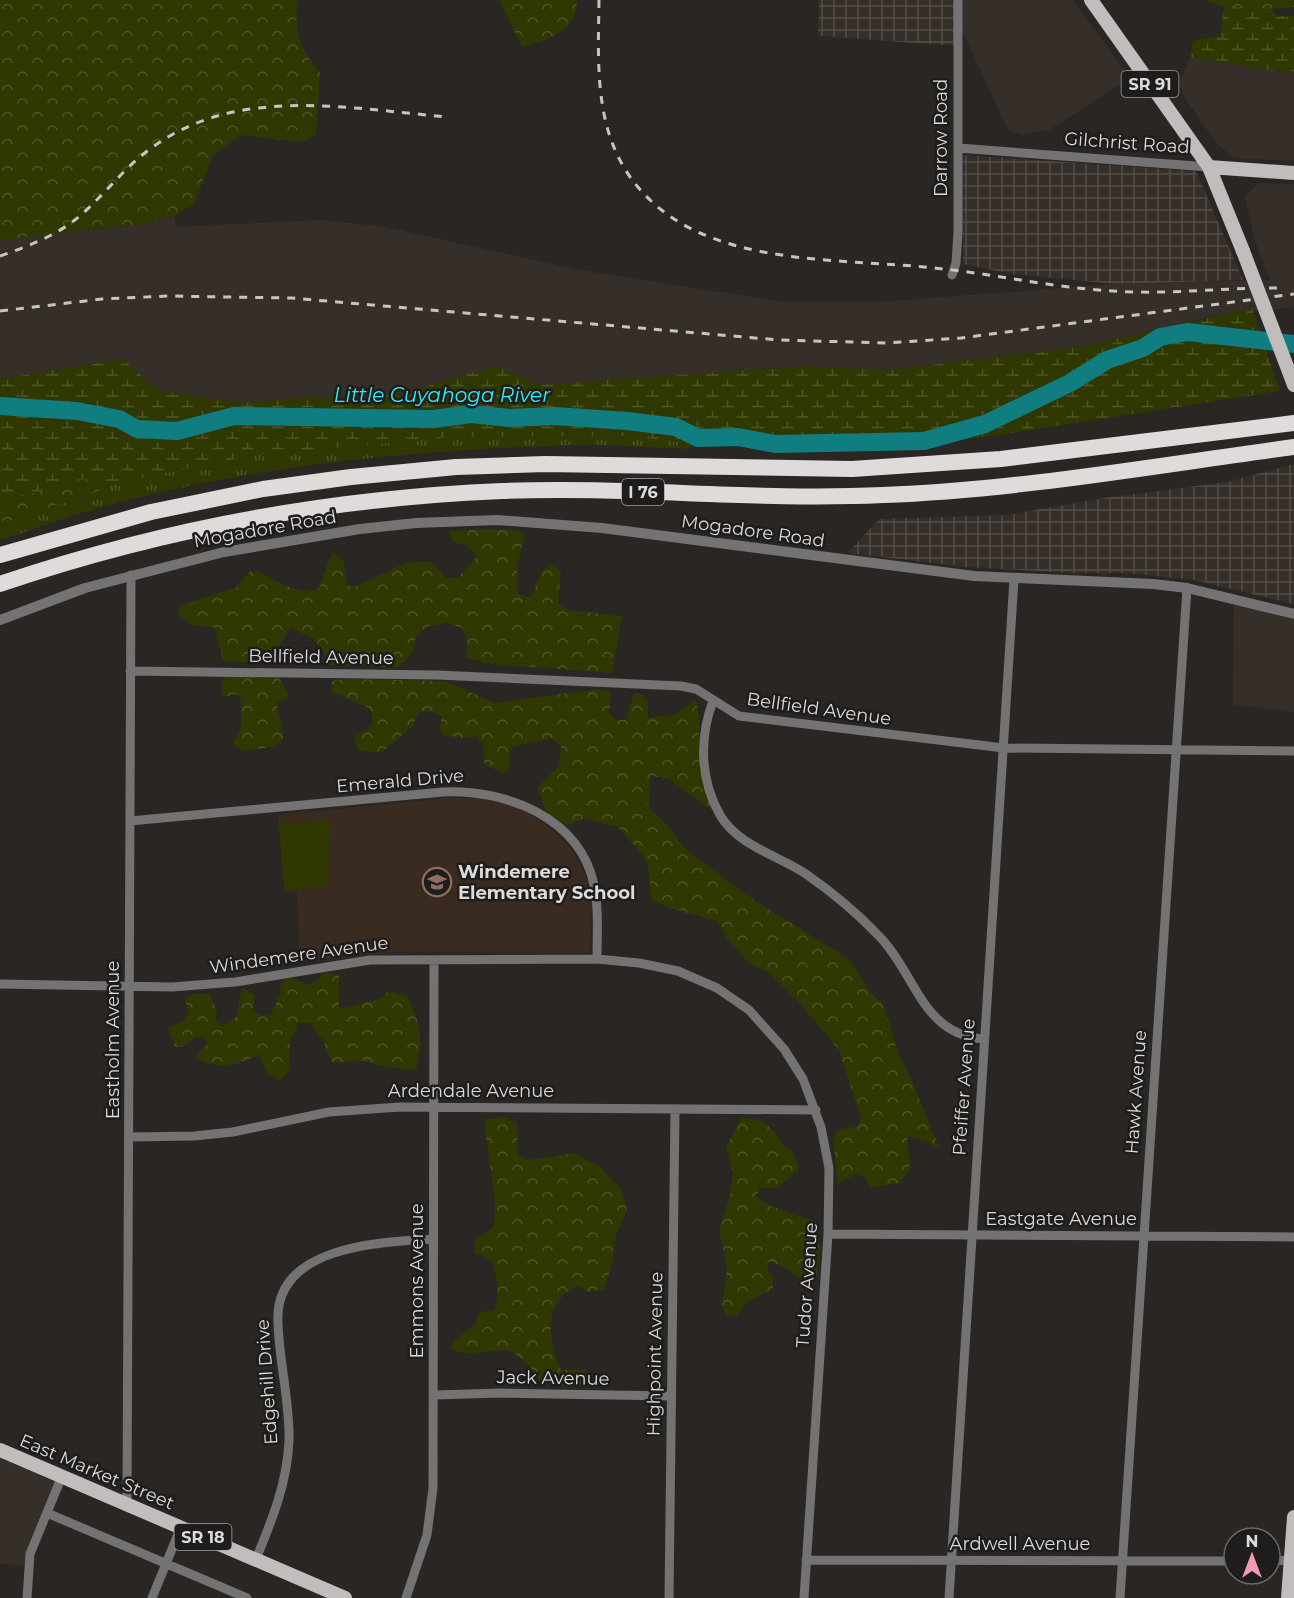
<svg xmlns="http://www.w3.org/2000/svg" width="1294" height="1598" font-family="Montserrat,sans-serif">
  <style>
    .built { fill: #362f29 }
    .industrial { fill: url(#industrial-grid) }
    .education { fill: #392b1f }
    .grass { fill: url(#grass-tufts) }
    .forest { fill: url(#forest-crowns) }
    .wetland { fill: url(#wetland-marsh) }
    .park { fill: #303802 }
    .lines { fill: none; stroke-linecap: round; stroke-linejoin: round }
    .river { stroke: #107d81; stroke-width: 18 }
    .minor { stroke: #747272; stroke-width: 9 }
    .tertiary { stroke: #747272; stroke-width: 10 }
    .primary { stroke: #c1bdbd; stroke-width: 14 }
    .motorway { stroke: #e0dbdb; stroke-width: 16 }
    .rail { stroke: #c7c5c4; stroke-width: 3; stroke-dasharray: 8 8; stroke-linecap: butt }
    .primary-bridge { stroke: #c1bdbd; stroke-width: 14 }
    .labels { text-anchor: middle; stroke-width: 5; stroke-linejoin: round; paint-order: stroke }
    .shield { fill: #1f1d1b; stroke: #a4a2a1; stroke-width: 1.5 }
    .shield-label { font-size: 16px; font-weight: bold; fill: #dddbda }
    .street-label { font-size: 18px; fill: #dddbda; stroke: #1f1d1b }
    .poi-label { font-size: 18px; font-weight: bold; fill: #dddbda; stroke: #1f1d1b; text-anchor: start }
    .water-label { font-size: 20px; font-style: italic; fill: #32eff5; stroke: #1f1d1b }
  </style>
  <defs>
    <pattern id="industrial-grid" width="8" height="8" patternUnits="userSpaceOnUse" patternTransform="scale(1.5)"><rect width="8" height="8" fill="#362f29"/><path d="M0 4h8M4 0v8" fill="none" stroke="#534d47"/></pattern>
    <pattern id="grass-tufts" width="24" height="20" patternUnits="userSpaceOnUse" patternTransform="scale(1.5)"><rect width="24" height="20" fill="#303802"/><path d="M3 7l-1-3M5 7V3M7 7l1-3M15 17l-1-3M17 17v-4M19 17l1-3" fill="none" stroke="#4e5426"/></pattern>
    <pattern id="forest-crowns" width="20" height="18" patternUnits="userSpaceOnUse" patternTransform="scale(1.5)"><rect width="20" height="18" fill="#303802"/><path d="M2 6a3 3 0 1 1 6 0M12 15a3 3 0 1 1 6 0" fill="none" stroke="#4e5426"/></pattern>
    <pattern id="wetland-marsh" width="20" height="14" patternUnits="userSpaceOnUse" patternTransform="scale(1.5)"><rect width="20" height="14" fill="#303802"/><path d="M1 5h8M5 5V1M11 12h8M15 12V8" fill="none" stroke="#4e5426"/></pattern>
  </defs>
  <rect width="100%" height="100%" fill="#292624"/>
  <!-- built -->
  <path class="built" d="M963,0H1073L1130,78L1051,129L1023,135L1008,130L962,30Z
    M1190,57L1294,74V161L1234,158L1216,143L1185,98L1179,84Z
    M1259,183L1294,184V307L1218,315L1084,346L890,370L806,366L539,385L496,366L407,392L355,400L312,397L239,403L157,390L123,359L0,379V240L142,224L174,216L176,227L318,220L380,226L580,270L784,302H878L1115,284L1270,280L1255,241L1245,196Z
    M1234,603L1294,620V712L1233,705Z
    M0,1450L62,1476L28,1565L0,1564Z"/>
  <!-- industrial -->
  <path class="industrial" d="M819,0H958L957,46L818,36Z
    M961,155L1196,171L1243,280L1115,284L1013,274L963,264Z
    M1294,464V604L1194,580L1128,573H1074L967,567L848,553L879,519L1006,515L1104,498L1227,482Z"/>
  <!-- education -->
  <path class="education" d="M446,798H478L511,804L544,823L570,847L585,873L592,902L590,953L395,952L304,962L299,956L297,892H287L278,815Z"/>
  <!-- grass -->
  <path class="grass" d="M630,436L694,444L691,449C652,448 612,444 573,445C418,450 263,464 113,504C75,514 38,528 0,540V522L87,496L117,483L254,455L452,437Z"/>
  <!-- forest -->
  <path class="forest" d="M0,0H297C295,32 297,47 320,72L316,135L300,142L241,135L213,155L194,204L174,216L142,224L0,240Z
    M499,0H577C577,31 548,41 522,47Z
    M1206,0H1294V7C1266,8 1232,15 1206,0Z
    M97,479L117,483L87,496L0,522V503L47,489L67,480Z
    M487,529L518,530L525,534L517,567L518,594L531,598L541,572L551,564L561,572L558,603L567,610L622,616L612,673L492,664L466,658L468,646L462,628L446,623L426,627L416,636L412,654L399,667L327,665C326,645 307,634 290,628L280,645L283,660L265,663L223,661L215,628L192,625L178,614L180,606L237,587L249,572L256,571C274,579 300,598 319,588L332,552L343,560L347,586H357L407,562H431L446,578H458L477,556L467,545L453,542L448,531Z
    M224,676L280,677L281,683L288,692L287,700L277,701C276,715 286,728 282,742L267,748L242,751L233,744L241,727V700L236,694L224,697L221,690Z
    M345,679L444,681L495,703L597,689L611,692L609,713L617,720H626L634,693L643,694L648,702V718L677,714L695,699C701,717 699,723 699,741C699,765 704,787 712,810L669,779L651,776L648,807L668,826L683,847L745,894L851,961L867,988L884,1006L898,1053L910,1076L939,1147L907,1135L910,1170L899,1183L870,1188L866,1178L856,1174L838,1184L833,1140L838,1130L858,1126L861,1118L839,1050L797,1000L768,972L751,965L727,939L718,921L666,907L651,899L648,865L641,853L618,827L585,818L568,825L546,813L538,787L559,766L561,747L551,738L513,747L510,752L509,770L502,773L484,764L483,744L477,736L463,738L443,735L439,728L442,717L431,711L418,713L413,726L382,752L359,751L354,737L372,725V712L367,707L332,692V681Z
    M325,973L339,974V1009L380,999L389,991L408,996C421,1031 424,1033 416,1070L389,1068L360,1060L342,1063L331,1062L323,1040L309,1023H298C296,1030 291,1038 290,1046C287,1061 295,1072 279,1080L268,1075L259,1055C235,1065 219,1072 195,1057L207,1044L204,1037L194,1038L183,1047H175L168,1028L184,1021L188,1011L185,1000L192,994H210L217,1011L215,1020L223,1027L236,1017L242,988L255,995L253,1012L262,1016L271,1014L280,995L281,983L287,977L311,985Z
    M496,1117L507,1118L518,1124L517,1154L528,1160L575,1153L601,1168L621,1189L627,1210L616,1236L612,1265L604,1289L588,1292L578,1286C543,1300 547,1340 561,1370H586L584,1386L565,1387L550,1379H539C504,1327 493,1365 450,1349L454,1341L476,1324L479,1313L494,1310C500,1291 498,1277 491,1259L475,1253L474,1241L494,1226L495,1200L484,1121Z
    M742,1117L762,1121L775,1132L783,1145L793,1152L799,1170L777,1188H760L756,1196L771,1206L819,1223C819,1242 823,1271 811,1287C795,1277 787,1264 768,1262V1271L773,1277V1289L748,1301L737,1315L727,1316L722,1305L727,1267L719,1230L730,1196L733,1173L726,1147Z"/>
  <!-- wetland -->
  <path class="wetland" d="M1224,7L1270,8L1277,16H1294V74L1190,57L1193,41L1220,36Z
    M1252,308L1280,391L998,435L894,448L796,449L694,444L630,436L452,437L254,455L117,483L97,479L67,480L47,489L0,503V379L123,359L157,390L239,403L312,397L355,400L407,392L496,366L539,385L806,366L890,370L1084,346Z"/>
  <!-- park -->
  <path class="park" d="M330,820L328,887L284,890L279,824Z"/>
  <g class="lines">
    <!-- river -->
    <path class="river" d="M0,406L77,411L119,419L137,429L177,431L234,416L434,419L471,414L509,418L555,416L627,421L676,427L698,438L738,437L775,444L924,441L985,424L1070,383L1107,360L1143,348L1160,337L1187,332L1294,344"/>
    <!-- minor -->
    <path class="minor" d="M958,148L1209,167
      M952,275L956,263L958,232V0
      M130,671L437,675L681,686L696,689L739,716L1004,748L1294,751
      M713,701C699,738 700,780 720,815C737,845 779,856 806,874C832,892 857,913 879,936C916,974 922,1035 984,1039
      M130,821L443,792C505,789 580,817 594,885C599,909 597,934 597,959
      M0,984L172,987L235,982L370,960L597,959L639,963L678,971L717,988L749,1010L784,1049L803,1079L821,1127L829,1168L828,1234L804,1598
      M130,1137L194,1136L233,1132L329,1112L400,1107L816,1110
      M828,1234L1294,1237
      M435,1395L499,1393L670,1396
      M127,1504L131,575
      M47,1513L247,1598
      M256,1559C272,1520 287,1484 289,1441C290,1401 279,1362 278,1322C274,1246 379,1242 433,1239
      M806,1560L1234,1561
      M1270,1561L1294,1560
      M27,1598L30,1554L62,1476
      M152,1598L181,1527
      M406,1598L427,1535L433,1488L434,960
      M669,1598L675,1110
      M949,1598L1014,579
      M1120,1598L1187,588"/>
    <!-- tertiary -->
    <path class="tertiary" d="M0,620L85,588L224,552L360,529L416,523L497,520L602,528L974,576L1153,584L1187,588L1294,614"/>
    <!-- primary -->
    <path class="primary" d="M1091,0L1209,167L1243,251
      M1209,167L1294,173
      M0,1450L345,1598
      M1288,1598L1294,1517"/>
    <!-- motorway -->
    <path class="motorway" d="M0,555L151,512L263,489L351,477L456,467L545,464L852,469L1001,459L1294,423
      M0,584C162,529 331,498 502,491C629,486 756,501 883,495C1020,490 1158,465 1294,447"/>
    <!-- rail -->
    <path class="rail" d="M599,0C598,70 593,142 646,196C718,270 849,257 943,269C1000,275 1055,288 1113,291C1170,295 1228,287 1285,288
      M0,256C29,246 58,235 81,215C105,194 124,168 150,149C237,84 349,109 449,117
      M0,311L102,299L168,296L291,298L779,340L887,343L961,338L1294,294"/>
    <!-- primary-bridge -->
    <path class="primary-bridge" d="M1243,251L1294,385"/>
  </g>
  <!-- icons -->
  <defs>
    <g id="school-ring" transform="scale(1.5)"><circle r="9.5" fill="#1f1d1b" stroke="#8d6e63" stroke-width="1.5"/><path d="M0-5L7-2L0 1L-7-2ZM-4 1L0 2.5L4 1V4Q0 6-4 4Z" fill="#8d6e63"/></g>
  </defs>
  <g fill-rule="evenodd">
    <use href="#school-ring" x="437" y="882"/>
  </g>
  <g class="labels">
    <!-- shield labels -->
    <g class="shield">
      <rect x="1121.5" y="71" width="57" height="26" rx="4.5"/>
      <rect x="622" y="479" width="42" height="26" rx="4.5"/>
      <rect x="174.5" y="1524" width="57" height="26" rx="4.5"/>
    </g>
    <g class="shield-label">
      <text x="1150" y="90">SR 91</text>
      <text x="643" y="498">I 76</text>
      <text x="203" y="1543">SR 18</text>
    </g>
    <!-- street labels -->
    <g class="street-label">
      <text transform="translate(941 138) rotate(-90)" y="6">Darrow Road</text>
      <text transform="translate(1127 143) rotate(4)" y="6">Gilchrist Road</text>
      <text transform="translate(265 529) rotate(-10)" y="6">Mogadore Road</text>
      <text transform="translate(753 531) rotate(8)" y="6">Mogadore Road</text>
      <text transform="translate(321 657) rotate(1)" y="6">Bellfield Avenue</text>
      <text transform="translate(819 709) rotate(8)" y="6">Bellfield Avenue</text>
      <text transform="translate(400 781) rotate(-5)" y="6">Emerald Drive</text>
      <text transform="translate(299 955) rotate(-8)" y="6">Windemere Avenue</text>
      <text transform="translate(113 1040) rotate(-90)" y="6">Eastholm Avenue</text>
      <text transform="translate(964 1087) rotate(-86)" y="6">Pfeiffer Avenue</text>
      <text x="471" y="1097">Ardendale Avenue</text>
      <text transform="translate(1136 1092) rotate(-86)" y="6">Hawk Avenue</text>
      <text x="1061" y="1225">Eastgate Avenue</text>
      <text transform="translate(417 1281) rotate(-90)" y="6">Emmons Avenue</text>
      <text transform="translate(807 1285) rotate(-86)" y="6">Tudor Avenue</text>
      <text transform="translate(655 1354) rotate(-89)" y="6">Highpoint Avenue</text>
      <text transform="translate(553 1378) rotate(1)" y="6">Jack Avenue</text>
      <text transform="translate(267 1382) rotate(-94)" y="6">Edgehill Drive</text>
      <text transform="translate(97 1472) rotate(23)" y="6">East Market Street</text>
      <text x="1020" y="1550">Ardwell Avenue</text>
    </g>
    <!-- poi labels -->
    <g class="poi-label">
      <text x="458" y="878">Windemere<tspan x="458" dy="21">Elementary School</tspan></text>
    </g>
    <!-- water labels -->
    <g class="water-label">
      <text x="442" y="402">Little Cuyahoga River</text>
    </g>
  </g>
  <!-- north arrow -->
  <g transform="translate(1252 1556)"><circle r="28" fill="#1f1d1b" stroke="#6b6967" stroke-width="1.5"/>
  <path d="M0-4.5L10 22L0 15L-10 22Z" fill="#f19ab4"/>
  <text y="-9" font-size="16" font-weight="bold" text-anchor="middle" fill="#dddbda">N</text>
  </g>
</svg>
